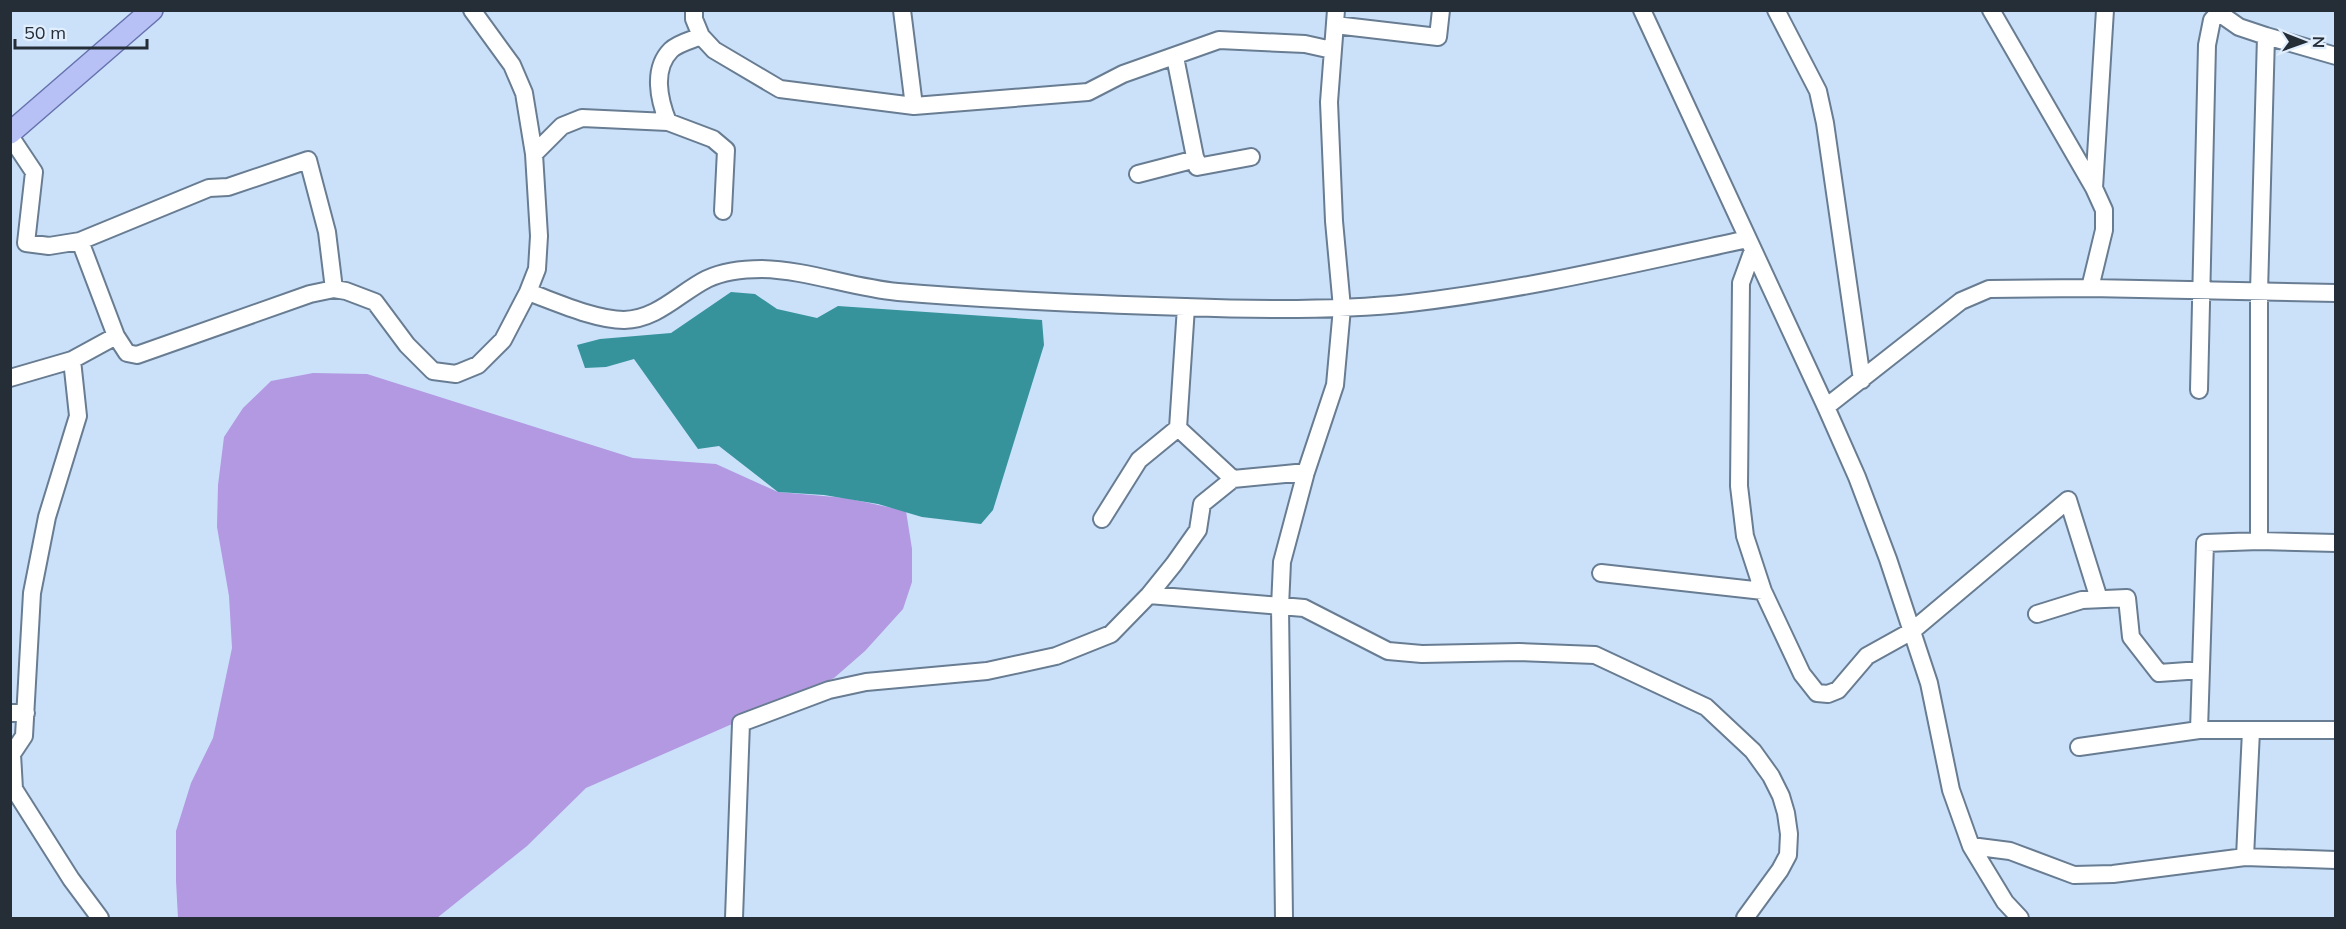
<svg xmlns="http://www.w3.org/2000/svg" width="2346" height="929" font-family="Mulish,sans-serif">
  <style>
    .forest { fill: #b398e2 }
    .water { fill: #36939b }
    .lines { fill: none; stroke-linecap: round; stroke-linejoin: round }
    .minor-casing { stroke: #687c92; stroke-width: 20 }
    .major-casing { stroke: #6672ae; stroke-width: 24 }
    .minor { stroke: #fff; stroke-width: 16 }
    .major { stroke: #b8c1f5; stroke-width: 21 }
  </style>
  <rect width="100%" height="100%" fill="#cbe1fa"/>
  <!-- forest -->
  <path class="forest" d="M313,373L367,374L633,458L716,464L778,492L846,498L906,511L912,549V582L903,609L865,651L834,678L787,700L586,788L527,846L437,918H178L176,881V831L191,783L213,738L232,648L229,596L217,527L218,485L224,437L243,408L271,381Z"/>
  <!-- water -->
  <path class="water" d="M731,292L755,294L777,309L817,318L838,306L1042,320L1044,345L993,510L981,524L922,517L878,504L824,495L778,492L719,446L698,449L634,359L606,367L585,368L577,345L600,339L671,333Z"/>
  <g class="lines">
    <!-- minor casing -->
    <g class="minor-casing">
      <path id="minor" d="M694,10V19L701,36L714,50L780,89L914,106
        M902,10L914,106L1088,92L1123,74L1219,40L1305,44L1332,50
        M1642,10L1826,407L1857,477L1888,559L1929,683L1951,790L1971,846L2005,902L2020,918
        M1776,10L1818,91L1825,123L1862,380
        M1991,10L2094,188L2104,210V230L2090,288
        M2219,13L2239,27L2266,36
        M1335,25L1438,37L1441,10
        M701,36C692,40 678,43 671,50C652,69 659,100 668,122L713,139L726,150L723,211
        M1175,57L1197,167L1251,157
        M10,136L34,172L26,243L49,246L80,241L116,336
        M534,154L562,126L582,118L668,122
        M1138,174L1196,159
        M2094,188L2105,10
        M80,241L209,188L228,187L308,160L327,232L334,289
        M1753,250L1741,283L1739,486L1745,536L1763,591L1802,674L1817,693L1828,694L1838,690L1867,656L1912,631L2068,500L2099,599
        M528,292C556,302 595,320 624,320C658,319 679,293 707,279C724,271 744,269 762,269C808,270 852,288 898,292C993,300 1089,304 1185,307C1259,310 1336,311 1410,303C1524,290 1636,263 1748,239
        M1186,307L1178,428L1233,479
        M72,360L78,416L47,517L32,593L24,736L12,754L14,789L71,879L100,918
        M10,378L72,360L116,336L127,353L137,355L310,294L334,289L346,291L375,302L407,345L433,371L456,374L478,365L503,340L528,292L537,269L539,236L534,154L524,93L512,65L472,10
        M2199,390L2207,45L2212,20L2221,10
        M1826,407L1961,301L1989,289L2090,288L2336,293
        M1102,519L1139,460L1178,428
        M2259,541V292L2266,36L2336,56
        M2336,543L2259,541L2205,543L2199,730H2336
        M1601,573L1763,591
        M1149,595L1304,608L1388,651L1422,654L1519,652L1595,655L1706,707L1753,751L1771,776L1781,796L1786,813L1789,834L1788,855L1780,870L1745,918
        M2037,614L2082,600L2127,598L2131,637L2159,673L2201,670
        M10,713H26
        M2079,747L2199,730
        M1971,846L2010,851L2074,875L2113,874L2245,857L2251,731
        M2245,857L2336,860
        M734,918L741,723L829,690L866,682L987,671L1056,656L1111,634L1149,595L1174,564L1198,530L1202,504L1233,479L1306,472
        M1284,918L1280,607L1282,562L1306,472L1335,385L1342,308L1334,221L1329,102L1336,10"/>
    </g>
    <!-- major casing -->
    <g class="major-casing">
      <path id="major" d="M10,133L152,10"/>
    </g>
    <!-- minor -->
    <use href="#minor" class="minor"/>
    <!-- major -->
    <use href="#major" class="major"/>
  </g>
  <!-- border -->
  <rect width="2346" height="929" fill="none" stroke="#252d37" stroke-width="24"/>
  <!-- north arrow -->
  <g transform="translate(2304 42) rotate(91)" stroke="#e0eefd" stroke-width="4.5" paint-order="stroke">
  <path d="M0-4.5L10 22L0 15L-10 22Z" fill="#252d37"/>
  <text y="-9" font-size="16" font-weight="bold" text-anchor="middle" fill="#252d37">N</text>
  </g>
  <!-- scale -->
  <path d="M15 39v9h132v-9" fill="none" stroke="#252d37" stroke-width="3"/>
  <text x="24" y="39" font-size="18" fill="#252d37" stroke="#e0eefd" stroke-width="4.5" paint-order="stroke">50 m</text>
</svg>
